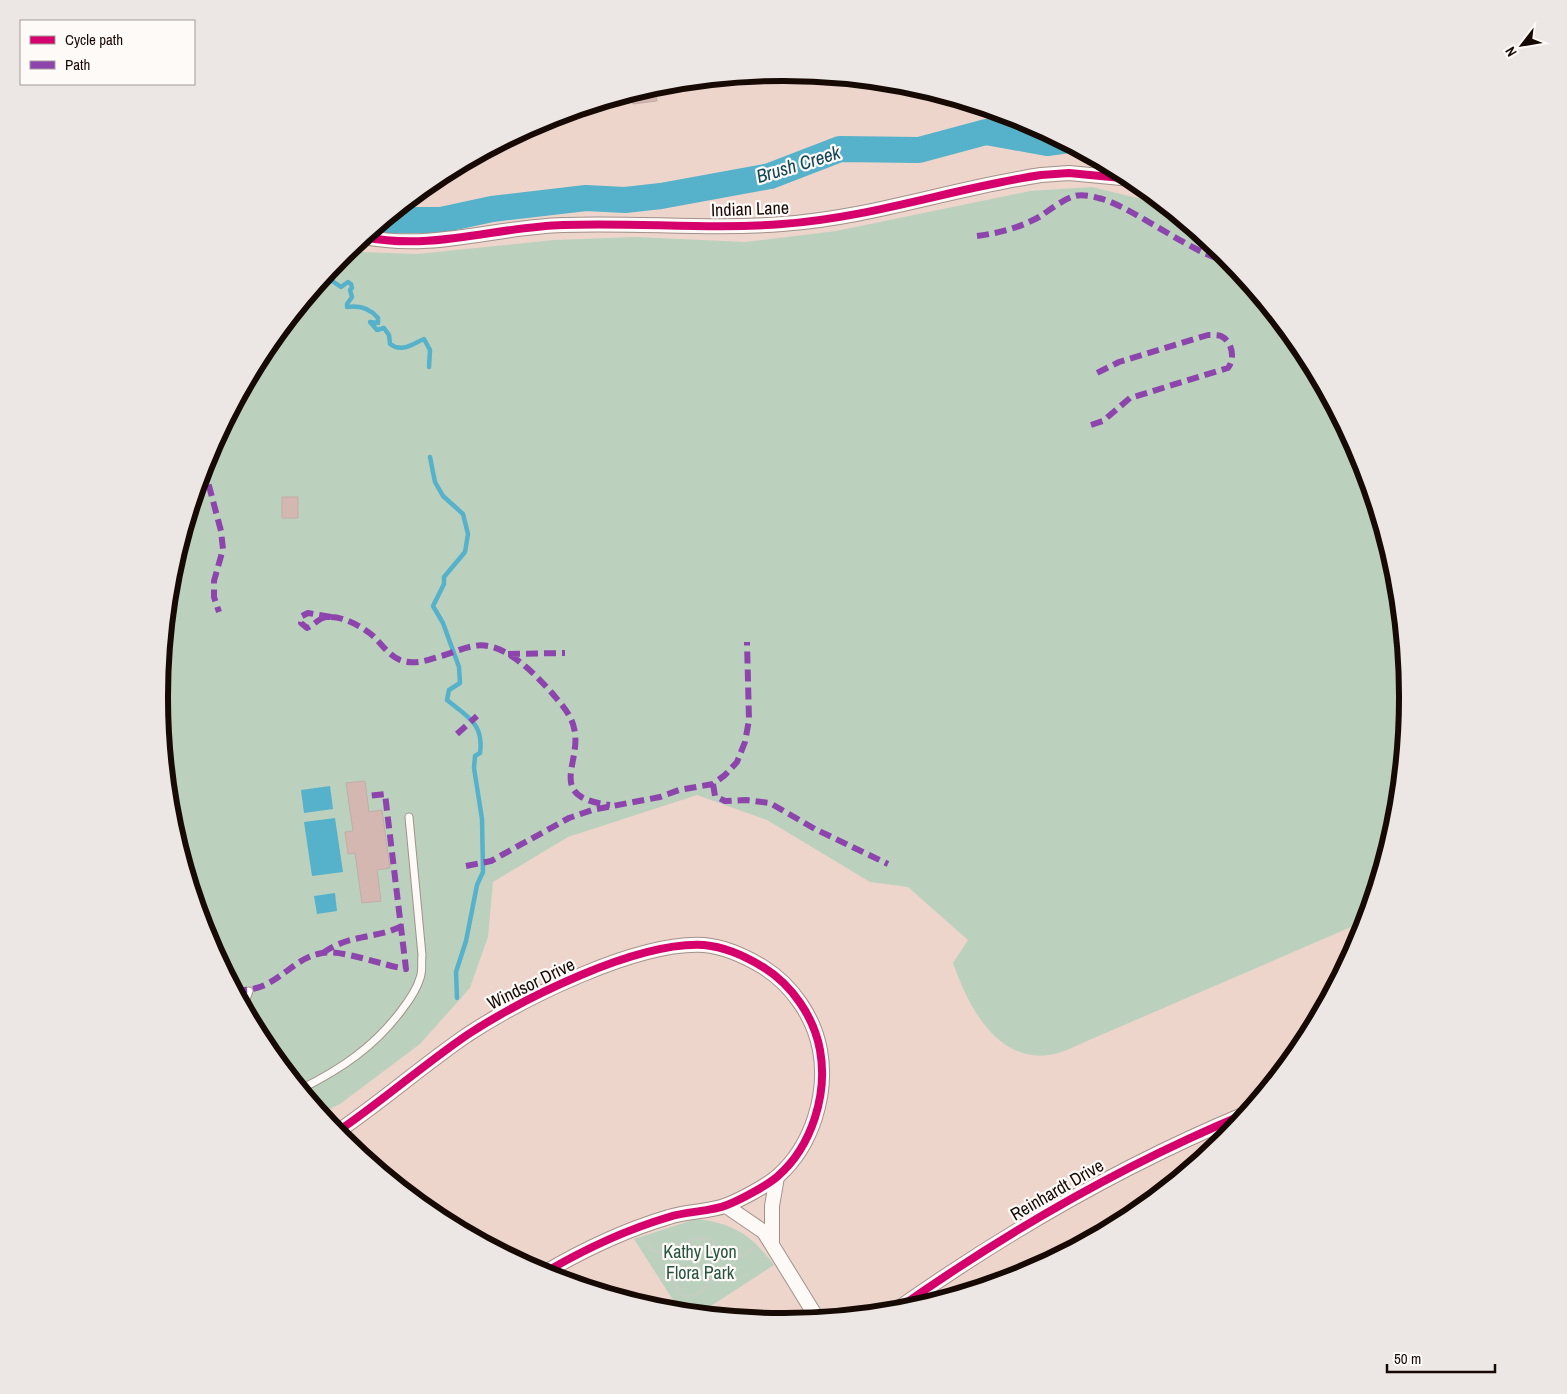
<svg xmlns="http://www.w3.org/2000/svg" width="1567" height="1394" font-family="'Archivo Narrow',sans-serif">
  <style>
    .green { fill: #bbd1be }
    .water { fill: #56b1ca }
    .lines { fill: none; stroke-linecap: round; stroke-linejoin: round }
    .stream { stroke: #56b1ca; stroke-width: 4.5 }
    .river { stroke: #56b1ca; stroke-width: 26 }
    .building { fill: #d5b7b2; stroke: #c0ada8 }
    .lane-casing { stroke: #a2918a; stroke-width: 9 }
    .street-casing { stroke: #a2918a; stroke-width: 16 }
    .path { stroke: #cfc8c6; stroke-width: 2.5; stroke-dasharray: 2.5 2.5; stroke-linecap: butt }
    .lane { stroke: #fcf9f7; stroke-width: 7 }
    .street { stroke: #fcf9f7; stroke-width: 14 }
    .quiet { stroke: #8e44ad; stroke-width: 6; stroke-dasharray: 12 6; stroke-linecap: butt }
    .cycleway-casing { stroke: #fefaf8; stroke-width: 11 }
    .cycleway { stroke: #d6006c; stroke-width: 8 }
    .labels { text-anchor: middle; stroke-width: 4.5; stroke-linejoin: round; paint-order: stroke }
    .street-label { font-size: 18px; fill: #170a05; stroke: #fefaf8 }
    .park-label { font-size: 18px; fill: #275440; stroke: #fefaf8 }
    .water-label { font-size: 19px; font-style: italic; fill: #104555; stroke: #fefaf8 }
    .rim { fill: none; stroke: #170a05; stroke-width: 6 }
  </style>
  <rect width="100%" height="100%" fill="#edd5cc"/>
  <!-- green -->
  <path class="green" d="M1092,187L1162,204L1225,256L1303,350L1361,458L1396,575L1408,697L1396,819L1365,921L1094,1038C1081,1043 1068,1051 1054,1054C998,1066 968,1006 953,963L968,940L908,887L870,882L767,820L697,795L568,837L493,882L488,937L470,988L420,1044L340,1104L321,1113L264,1044L206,936L171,819L159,697L171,575L207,458L264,350L342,255L350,248L360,252L417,254L554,240L636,237L745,242L836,231L1030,191Z
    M696,1219C733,1223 752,1235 774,1265L700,1313L680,1311L634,1239Z"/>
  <!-- water -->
  <path class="water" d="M330,786L333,809L304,813L301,790Z
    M335,818L343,872L312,876L304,822Z
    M335,893L337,911L317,914L314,896Z"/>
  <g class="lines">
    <!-- stream -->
    <path class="stream" d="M325,276L341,287L348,282L351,284L352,288L350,290L352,297L347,304V307C360,305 370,308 378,318V323L370,322L377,330L384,328L389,335L390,344C402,353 412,344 424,339L430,350L429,367
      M430,457L435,482L443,496L463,514L468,534L465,552L444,577V584L433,606L443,623L459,667L460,683L449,690L447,700C468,717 484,724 480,753L475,756L474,768L482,819L483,872L477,885L466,941L456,972L457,998"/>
    <!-- river -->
    <path class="river" d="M385,220H441L492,209L586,198L625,200L661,196L770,176L840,149L919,150L986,132L1047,143L1062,141"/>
  </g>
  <!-- building -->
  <path class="building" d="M655,87L657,101L633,104L632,93Z
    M282,497H298V518H282Z
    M365,781L369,812L382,810L390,868L377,870L381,901L362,903L355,853L348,854L345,832L353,831L346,783Z"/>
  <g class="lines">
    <!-- lane casing -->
    <g class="lane-casing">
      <path id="lane" d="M244,1005L249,991
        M301,1089C341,1069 374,1047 401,1011C408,1002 417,989 420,978C423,971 421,962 422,955L409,817"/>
    </g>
    <!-- street casing -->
    <g class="street-casing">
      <path id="street" d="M364,237C434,251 494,227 563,225C636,222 709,230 782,224C870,218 954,188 1041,175L1069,173L1132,179
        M337,1132C381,1102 422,1066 467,1035C522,999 637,941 704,945C725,947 745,956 763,967C792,985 814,1017 820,1050C828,1094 812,1146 778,1176C768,1185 740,1200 727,1205C710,1212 687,1211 669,1217C625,1230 583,1250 544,1273
        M726,1206L764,1232L817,1318
        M772,1242V1206L777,1177
        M896,1310C1005,1233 1120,1166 1245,1114"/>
    </g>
    <!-- path -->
    <path class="path" d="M642,1239L654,1251L671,1258C678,1273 667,1277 683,1296C697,1297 704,1292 710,1280C712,1266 701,1253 721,1247L741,1256L757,1246
      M668,1256C678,1242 698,1234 715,1242L716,1248"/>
    <!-- lane -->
    <use href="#lane" class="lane"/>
    <!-- street -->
    <use href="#street" class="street"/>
    <!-- quiet -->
    <path class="quiet" d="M977,236C999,233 1019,228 1039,217C1050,210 1063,199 1075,196C1081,194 1092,196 1098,198C1130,204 1205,263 1229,260
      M1091,425L1103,421L1130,398L1228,368C1235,359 1233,342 1221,336C1218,335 1212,335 1208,335L1119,362L1097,373
      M204,467L221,531L223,549L214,581V597L219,612
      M331,617L308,613L302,616L301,623L307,628C313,626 317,620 323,618C338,613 361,626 372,635C382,644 388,655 400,660C413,665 425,661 438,657C450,654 462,648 474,646C503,640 535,674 552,693C561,704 571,714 574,728C583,763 544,797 610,805
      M508,654L565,653
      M457,734L477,716
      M713,784L715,796L725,801L746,800L770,803L815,829L888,864
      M466,866L491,861L569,818L592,810L660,797L679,790L713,784L725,775L737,762L745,742L749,720L747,642
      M323,953C349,934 376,939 402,926
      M235,990C277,993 288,959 322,953C341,949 385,966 406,969L385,794L367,796"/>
    <!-- cycleway casing -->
    <g class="cycleway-casing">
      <path id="cycleway" d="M364,237C434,251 494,227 563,225C636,222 709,230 782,224C870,218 954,188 1041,175L1069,173L1132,179
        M337,1132C381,1102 422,1066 467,1035C522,999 637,941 704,945C725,947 745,956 763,967C792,985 814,1017 820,1050C828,1094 812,1146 778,1176C768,1185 740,1200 727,1205C710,1212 687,1211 669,1217C625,1230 583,1250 544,1273
        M896,1310C1005,1233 1120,1166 1245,1114"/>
    </g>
    <!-- cycleway -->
    <use href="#cycleway" class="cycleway"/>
  </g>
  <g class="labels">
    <!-- street labels -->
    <g class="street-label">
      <text transform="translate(750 209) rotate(-2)" y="6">Indian Lane</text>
      <text transform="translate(531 984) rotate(-26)" y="6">Windsor Drive</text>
      <text transform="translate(1057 1190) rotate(-30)" y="6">Reinhardt Drive</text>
    </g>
    <!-- park labels -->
    <g class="park-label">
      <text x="700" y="1258">Kathy Lyon<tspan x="700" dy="21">Flora Park</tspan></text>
    </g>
    <!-- water labels -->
    <g class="water-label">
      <text transform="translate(798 164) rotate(-17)" y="7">Brush Creek</text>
    </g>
  </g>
  <!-- crop -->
  <path d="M0 0H1567V1394H0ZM783 81H784A615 615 0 0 1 1399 696V698A615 615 0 0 1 784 1313H783A615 615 0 0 1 168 698V696A615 615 0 0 1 783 81Z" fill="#ece7e5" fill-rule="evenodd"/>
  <path class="rim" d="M783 81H784A615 615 0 0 1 1399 696V698A615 615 0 0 1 784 1313H783A615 615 0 0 1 168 698V696A615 615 0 0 1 783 81Z"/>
  <!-- legend -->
  <rect x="20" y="20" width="175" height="65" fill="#fefaf8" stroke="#a29a97"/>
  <rect x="30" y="36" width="25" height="8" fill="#d6006c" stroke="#a29a97"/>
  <text x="65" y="45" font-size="15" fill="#170a05">Cycle path</text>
  <rect x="30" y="61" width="25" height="8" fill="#8e44ad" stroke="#a29a97"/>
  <text x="65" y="70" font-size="15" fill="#170a05">Path</text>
  <!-- north arrow -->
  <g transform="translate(1522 45) rotate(239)" stroke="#fefaf8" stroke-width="4" paint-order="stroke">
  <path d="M0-4L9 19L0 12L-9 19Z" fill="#170a05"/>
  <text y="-8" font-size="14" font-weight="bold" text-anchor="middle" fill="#170a05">N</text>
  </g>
  <!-- scale -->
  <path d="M1387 1364v8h108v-8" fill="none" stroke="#170a05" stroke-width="2.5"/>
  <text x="1394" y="1364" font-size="15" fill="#170a05" stroke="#fefaf8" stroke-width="4" paint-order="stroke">50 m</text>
</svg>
